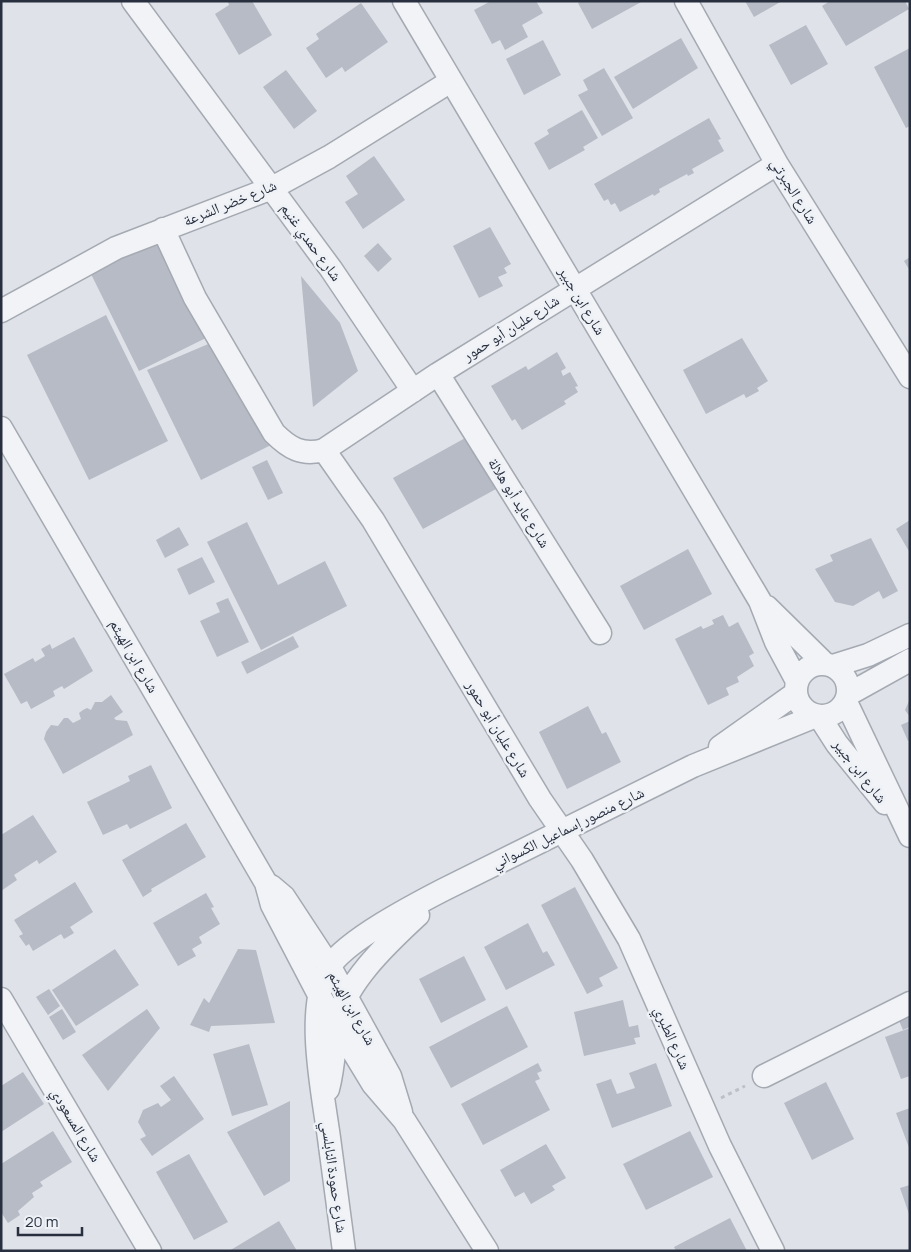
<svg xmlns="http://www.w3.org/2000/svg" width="911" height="1252" font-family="Manrope,'Noto Naskh Arabic',sans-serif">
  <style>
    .building { fill: #b6bbc5 }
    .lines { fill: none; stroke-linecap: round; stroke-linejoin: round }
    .minor-casing { stroke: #a4a9b2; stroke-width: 25 }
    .path { stroke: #bdc0c6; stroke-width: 3; stroke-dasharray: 4 4; stroke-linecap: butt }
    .minor { stroke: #f1f3f6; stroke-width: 22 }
    .labels { text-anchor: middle; stroke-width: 5; stroke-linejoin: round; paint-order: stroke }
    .street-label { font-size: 15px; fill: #282f3f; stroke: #eef1f5 }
  </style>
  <rect width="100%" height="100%" fill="#dfe2e8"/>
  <!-- building -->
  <path class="building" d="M229,1H252L272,35L239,55L215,14L229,5L228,2Z
    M491,1H536L543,13L522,25L528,37L505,50L500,40L492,44L474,10Z
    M581,1H643L592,29L578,3Z
    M745,1H782L754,17Z
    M830,1H905L909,9L846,46L822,6Z
    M361,3L388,42L345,72L342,67L326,78L306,48L319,39L316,34Z
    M806,25L828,64L791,85L769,45Z
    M681,38L698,68L633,109L614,77Z
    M543,40L561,75L524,95L506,59Z
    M910,48V126L906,128L874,67Z
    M604,68L633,118L602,136L578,95L588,90L583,80Z
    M286,70L317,111L294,129L263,87Z
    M582,110L598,138L583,147L585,150L549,170L534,143L549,134L547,130Z
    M709,118L721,139L718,140L724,151L692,169L694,173L688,176L687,174L659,189L660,192L654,196L653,194L620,212L615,203L611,205L608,199L604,201L594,184Z
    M374,156L405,200L363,229L345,202L358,194L346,176Z
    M490,227L511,264L504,268L507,273L498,277L503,286L479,298L453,246Z
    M160,236L210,336L139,371L90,272Z
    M378,243L392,259L378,272L364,256Z
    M910,257V271L904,261Z
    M301,276L340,323L358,371L313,407Z
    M106,315L168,441L89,480L27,355Z
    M742,338L768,381L757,388L759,391L746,398L744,394L706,414L683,370Z
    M213,342L273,444L201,480L147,370Z
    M557,352L566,368L561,371L563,376L570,372L578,386L575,387L578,392L564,401L566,404L522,430L515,419L512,421L491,386L526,366L528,370Z
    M467,437L496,489L423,529L393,478Z
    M267,460L283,493L268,500L252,467Z
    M910,520V553L896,529Z
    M247,522L278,585L325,561L347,606L261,650L207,542Z
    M179,527L189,545L165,558L156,540Z
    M871,538L898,591L883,599L879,591L853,606L835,602L815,569L833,561L830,555Z
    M688,549L712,594L644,630L620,586Z
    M202,557L215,582L189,595L177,569Z
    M228,598L249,642L217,657L200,621L220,612L216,603Z
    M723,615L729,627L738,622L754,653L749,656L754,666L737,677L739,682L726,688L729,695L708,705L675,639L701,626L703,629L714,624L712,620Z
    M293,636L299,647L247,674L241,662Z
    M74,637L93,671L64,689L62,686L53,691L55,696L31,709L27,701L21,704L4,674L33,658L35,662L45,656L41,649L50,644L52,649Z
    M111,695L123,712L114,718L116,720L127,721L133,735L63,774L44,739L46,732L51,725L58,726L64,718H68L73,723L81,719L79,713L83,710L87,708L91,710L95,702H102Z
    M910,699V717L905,710Z
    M588,706L602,734L606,732L621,762L567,789L539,732Z
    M910,721V740L908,741L901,725Z
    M151,765L172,808L130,829L127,824L103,835L87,802L130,781L128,776Z
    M33,815L57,852L39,864L37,860L14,875L17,880L1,891V835Z
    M186,823L206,857L151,889L152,891L143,897L122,860Z
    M75,882L93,912L70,927L74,933L64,939L61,934L33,951L29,944L26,946L19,936L23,934L14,920Z
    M575,887L618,968L599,978L603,986L587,994L541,905Z
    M206,893L214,907L211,908L220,924L199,937L202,943L192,949L196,956L178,966L153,923Z
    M528,923L543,953L547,951L555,965L506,990L484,947Z
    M115,949L139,985L76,1026L52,990Z
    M238,949L256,950L275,1023L211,1026L209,1032L190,1025L204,998L209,1003Z
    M464,956L486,1000L441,1023L419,979Z
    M49,989L60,1006L48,1015L36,997Z
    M623,1000L629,1027L638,1025L640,1037L634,1038L636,1044L584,1056L574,1012Z
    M910,1004V1027L903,1030L895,1011Z
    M507,1006L528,1047L451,1088L429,1047Z
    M62,1009L76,1032L63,1040L49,1017Z
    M147,1009L160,1028L108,1091L82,1055Z
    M910,1028V1076L901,1079L885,1037Z
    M249,1044L268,1105L232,1116L213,1054Z
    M538,1063L542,1071L537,1073L540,1079L535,1081L550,1110L483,1145L461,1104Z
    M656,1063L672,1106L612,1128L596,1084L611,1079L617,1094L635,1088L629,1073Z
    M23,1072L44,1104L1,1132V1086Z
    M174,1076L204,1119L152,1156L140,1139L146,1136L138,1122L143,1110L158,1103L161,1107L171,1100L160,1086Z
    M826,1082L854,1139L812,1160L784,1103Z
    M290,1101V1181L264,1196L227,1132Z
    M910,1108V1150L896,1113Z
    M53,1131L72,1162L40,1182L43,1186L32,1193L34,1197L18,1211L20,1215L8,1223L1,1212V1164Z
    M690,1131L713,1177L646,1210L623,1164Z
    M546,1144L566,1178L552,1186L555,1190L531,1204L524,1192L515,1197L500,1170Z
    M189,1154L228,1222L194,1240L156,1172Z
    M910,1185V1214H909L900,1188Z
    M730,1218L747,1251H676L674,1247Z
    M279,1221L297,1251H229Z"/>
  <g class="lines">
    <!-- minor casing -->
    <g class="minor-casing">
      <path id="minor" d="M133,1L331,269L413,391
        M404,1L760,601L776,642L797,681
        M686,1L777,164L910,377
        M163,229L195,298L274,433C289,448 302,456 324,450L438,374L777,164
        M1,311L116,248L272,188L329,157L451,81
        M438,374L600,633
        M1,428L266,883L272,905L319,995L373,1084L404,1120L487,1251
        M324,450L373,520L540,799L582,860L629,939L720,1146L773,1251
        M767,607L825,664
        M796 690a26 26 0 1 1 52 0a26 26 0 1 1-52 0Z
        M833,666L868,655L910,635
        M849,694L910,660
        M846,702L910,836
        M819,716L837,744L885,803
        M720,747L796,693
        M271,886L284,897L330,967L390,1076L401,1112
        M1,999L150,1251
        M764,1076L910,1003
        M328,1089C334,1067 334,1046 337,1025C343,984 389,942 418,915
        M344,1251C339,1213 334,1175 329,1138C323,1093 304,1006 330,966C347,940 414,905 443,890L693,766L816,716"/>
    </g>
    <!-- path -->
    <path class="path" d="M721,1098L745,1086"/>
    <!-- minor -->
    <use href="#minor" class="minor"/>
  </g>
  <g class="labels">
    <!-- street labels -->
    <g class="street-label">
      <text transform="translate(794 191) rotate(58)" y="5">شارع الجبرتي</text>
      <text transform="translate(230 203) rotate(-22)" y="5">شارع خضر الشرعة</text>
      <text transform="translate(311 242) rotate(54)" y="5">شارع حمدي غنيم</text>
      <text transform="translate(582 301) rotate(59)" y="5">شارع ابن جبير</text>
      <text transform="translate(511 328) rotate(-32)" y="5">شارع عليان أبو حمور</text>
      <text transform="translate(519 503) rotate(58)" y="5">شارع عايد أبو هلالة</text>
      <text transform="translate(134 656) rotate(60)" y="5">شارع ابن الهيثم</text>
      <text transform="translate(498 729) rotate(59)" y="5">شارع عليان أبو حمور</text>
      <text transform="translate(860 771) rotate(52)" y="5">شارع ابن جبير</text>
      <text transform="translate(568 828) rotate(-26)" y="5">شارع منصور إسماعيل الكسواني</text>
      <text transform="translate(352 1008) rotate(61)" y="5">شارع ابن الهيثم</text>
      <text transform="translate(672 1038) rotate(66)" y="5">شارع الطبري</text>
      <text transform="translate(76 1125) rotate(59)" y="5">شارع المسعودي</text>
      <text transform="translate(334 1177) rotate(82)" y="5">شارع حمودة النابلسي</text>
    </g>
  </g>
  <!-- border -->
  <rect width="911" height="1252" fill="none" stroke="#282f3f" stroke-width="5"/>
  <!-- scale -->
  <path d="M18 1227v8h64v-8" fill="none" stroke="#282f3f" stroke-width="2.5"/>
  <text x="25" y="1227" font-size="15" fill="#282f3f" stroke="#eef1f5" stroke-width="4" paint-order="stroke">20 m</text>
</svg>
